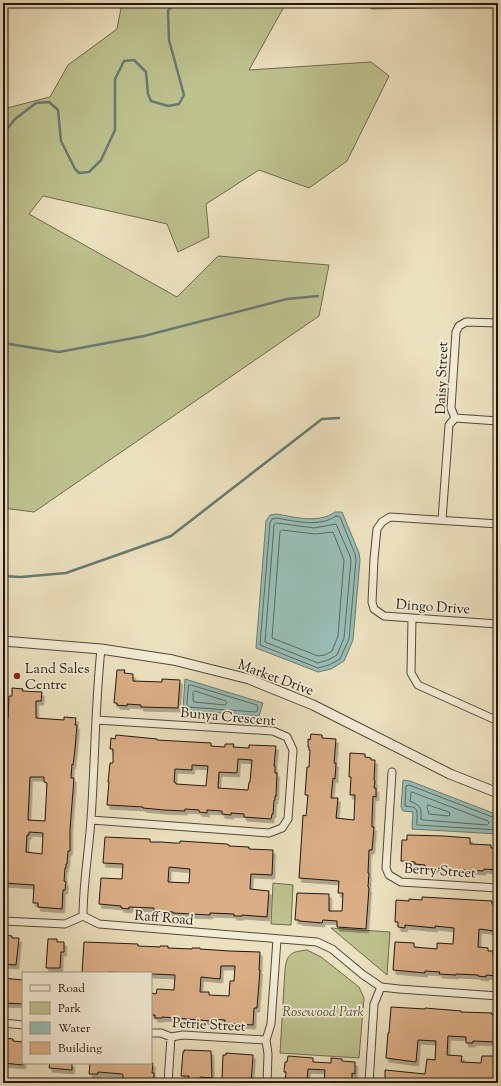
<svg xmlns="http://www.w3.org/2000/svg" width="501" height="1086" font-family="'Sorts Mill Goudy',serif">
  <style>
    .green { fill: #bdc18e; stroke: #6e6b4e }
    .water { fill: #99bdb5; stroke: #697a72 }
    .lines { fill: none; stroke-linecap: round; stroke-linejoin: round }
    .shore { stroke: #5c6962; stroke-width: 1 }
    .stream { stroke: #697a72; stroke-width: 2.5 }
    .building { fill: #dbae86; stroke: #20150e; fill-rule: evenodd; filter: url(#shadow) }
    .minor-casing { stroke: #53483a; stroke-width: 9 }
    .tertiary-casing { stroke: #53483a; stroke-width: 11 }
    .minor { stroke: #f3ecd5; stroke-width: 7 }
    .tertiary { stroke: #f3ecd5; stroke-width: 9 }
    .poi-dot { fill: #8f2418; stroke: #f3ecd5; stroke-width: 1.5 }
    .labels { text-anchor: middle; stroke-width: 3.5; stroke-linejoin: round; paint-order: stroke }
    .street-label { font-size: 14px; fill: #20150e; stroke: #f3ecd5 }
    .poi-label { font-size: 14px; fill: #20150e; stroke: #f3ecd5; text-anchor: start }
    .park-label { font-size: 14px; font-style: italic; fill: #57513b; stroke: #f3ecd5 }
  </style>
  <defs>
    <filter id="shadow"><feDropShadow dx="2.5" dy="4" stdDeviation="0" flood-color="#0004"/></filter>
  </defs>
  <rect width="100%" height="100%" fill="#ece1bf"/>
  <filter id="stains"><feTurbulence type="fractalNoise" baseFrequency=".005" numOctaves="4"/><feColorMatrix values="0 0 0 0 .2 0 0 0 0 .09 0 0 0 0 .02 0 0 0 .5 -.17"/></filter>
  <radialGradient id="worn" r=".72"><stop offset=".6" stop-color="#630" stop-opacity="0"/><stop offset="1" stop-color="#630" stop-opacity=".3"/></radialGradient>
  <!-- green -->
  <path class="green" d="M122,3H286L249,70L371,62L389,76L347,161L309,188L259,170L206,204L209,237L178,252L167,224L43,196L29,214L177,297L218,256L329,265L319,316L34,512L3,508V101L7,108L50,97L68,65L117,29Z
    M363,3H474L467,7L372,9Z
    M273,883L293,885L291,925L271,924Z
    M331,928L390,932L387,975Z
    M307,950L321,957L359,987L364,998L359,1058L280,1053L285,970C287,953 291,952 307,950Z"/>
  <!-- water -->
  <path class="water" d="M335,512H342L359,553L360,560L353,640L344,661L331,669L318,672L256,648L266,521L270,515L276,514C295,517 318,524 335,512Z
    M185,679L263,703L259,716L183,710Z
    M403,780L410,781L498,815V834L412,829L413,812L403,811L401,807Z"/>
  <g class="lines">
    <!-- shore -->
    <path class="shore" d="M336,516L340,517L355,554L356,560L349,639L340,659L329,665L318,668L260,645L270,523L272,519L276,518C296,521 318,528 336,516Z
      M277,523L314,528L336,524L350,556L351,561L344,638L337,655L328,660L318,663L265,642L274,525Z
      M282,530L315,534L333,532L344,560L338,636L332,651L325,655L318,656L272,638L280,532Z
      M189,685H191L257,705L258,707L257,711L255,712L188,707L187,705Z
      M195,691L226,701L227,703L225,705L194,702L193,700V693Z
      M412,792L488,821L489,823L487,825L423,820L421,819C422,806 420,806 410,801L411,794Z
      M428,805L449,812L450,815L448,816L429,814L427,807Z
      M498,818H495L409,785L406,786L405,806C407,807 412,806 415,808C419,811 416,821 417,825L498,830"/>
    <!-- stream -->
    <path class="stream" d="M3,134L15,119L36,103L49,102L58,110L61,141L75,169L79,173L89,172L101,160L115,130V79L124,61L134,60L146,72L148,94L151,101L168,106L179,104L184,95L169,40L168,11L173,3
      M3,343L59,352L144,336L287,299L318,296
      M3,576L21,577L66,573L171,536L322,419L339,418"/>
  </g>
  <!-- building -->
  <path class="building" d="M117,670H125L124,673L133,674V681L162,682V679L180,680L178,708L141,707V705L127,704V706L117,705V703H114Z
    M12,688L23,689L22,691L42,692L41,701H36V718L64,720V717L76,718L75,725H77L75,749L73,765L72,764L71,778H74L70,829V851H68L67,864H66V868H65L64,881L66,882L65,890H63L62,909L38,907V903H33L34,885L3,883V759H4L7,719H8L9,696H12ZM30,777H44V782L47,783L45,821L28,820ZM29,832L43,833L42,854L26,852L27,835H29Z
    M311,734L322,735V738L336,739L334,763H336L335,779L333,778L331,798H338L336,818L354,820L355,795H350L351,777H349L350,753L365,754V757L371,758V760H375L374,780L375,781L374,788H376V797L373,796L372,820V827H374L372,850H369L368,873H369L368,887L369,888L366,929L337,927V921L323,920L322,923L299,921V920H295L297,893L329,894V911H342L343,893H338L339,881L299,878L303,815L306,816L308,795H305L307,767H309L310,750H309V747H308V739L310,740Z
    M116,735L157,739V740L211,743V746L225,747V744H234L233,747L249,748V745L276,746L274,766H275V773H277L276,796H275V800H274L273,814H272L271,819L244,817V814L231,813V815L222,814V811L207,810V813L199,812V810L185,809V811L164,810L143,808V807L107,805L109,782H108L110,763H113V749H110L111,738L115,739ZM238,759L252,760L250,782H249L248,790L218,788L219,772L237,773ZM192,765L208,766L206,786L176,784V783L174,782L175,769L192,770Z
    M407,835L444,836L470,838V844L491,845V848H498V870L484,869L483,871L430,868L425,867V865L415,864V862L401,861L402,840H407Z
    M105,837L150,839V842H161L174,843H180V841L227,844L229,845V846L249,847V849L273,850L272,875L251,874L250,889L269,891L267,917L242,915V916H234V914L210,913V915L173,913V912L154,911V908L129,907V909L121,908V906L99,904L101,878L122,879L123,864L103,863ZM169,867L190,869L189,883L168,882Z
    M422,897L492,901V904H498V914H496L495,931L479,929L478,947L488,948V951H493V955H498V976L486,975V977L478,976V975L456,974V975L439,974L440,972L425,971V973L393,970L395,942L414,943V947L437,949V943L453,944L454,928L435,926V928L405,925V928L398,927V922H395L396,900L409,901V899L422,900Z
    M3,935L12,936V938H19L16,965L3,964Z
    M48,939H57V942H64V952H61L60,968H46Z
    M84,942L138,944V946L160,947V946H168V948L192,949V948H200V949L229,951L260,952L259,970H260L257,1008H254L253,1025L225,1023V1020L212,1019V1021L162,1017V1018H155V1015H151V993L156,994L157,989L174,990L175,975L108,972V973H82ZM221,966H235L234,981H230L229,996L209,995V992H200L201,977L220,979Z
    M3,978L23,980V1004L3,1003Z
    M391,1007L425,1009V1008L461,1011V1012L492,1013V1015L498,1016V1026H496L495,1042L473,1041V1043H466V1037L448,1036L447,1055L462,1056L461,1062L481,1063L482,1056H496L494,1083H397V1081H385V1070L425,1074L427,1059L435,1060L436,1041L418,1040L416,1062L386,1058L388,1033H389Z
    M3,1038L13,1039V1041L23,1042V1065L3,1063Z
    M184,1050L211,1051L212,1078L200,1077V1082H189V1076H181L183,1052H184Z
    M226,1053L253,1055L251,1083H224L225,1079H222L223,1055H226Z
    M288,1056L313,1058V1062L331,1063V1058L342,1059V1061L355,1062V1074L352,1073V1082L332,1081V1083H324L325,1070L308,1069L307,1083H285L286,1072H284L285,1062H287Z
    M50,1063H72V1070L49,1068Z
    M90,1063H153L152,1073H154V1081L123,1079V1075L122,1074L98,1072V1074H89Z"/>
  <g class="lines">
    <!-- minor casing -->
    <g class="minor-casing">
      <path id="minor" d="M455,418L498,421
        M442,520L449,425L455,418L451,408L456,332L459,326L466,322L498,323
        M498,524L390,517L382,522L377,529L374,559L372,602L374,609L384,616L498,624
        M412,618L411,673L418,685L498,721
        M101,649C95,706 95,763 91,819C89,851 83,883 83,916L99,924L317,942L332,949L362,974L381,987L399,989L498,996
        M392,772L386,868L389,875L401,882L498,888
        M91,820L269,833L282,828L288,819L293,750L287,737L273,731L96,720
        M3,921L65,924L83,916
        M3,1023L23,1025
        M151,1033H161L171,1037L183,1035L266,1040
        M168,1083L171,1037
        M267,1083L268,1054L266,1040L271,1024L277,939
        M369,1083L374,1004L381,987"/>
    </g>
    <!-- tertiary casing -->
    <g class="tertiary-casing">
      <path id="tertiary" d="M3,641L101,649L173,660L249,679L313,705L450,774L498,793"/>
    </g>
    <!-- minor -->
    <use href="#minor" class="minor"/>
    <!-- tertiary -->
    <use href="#tertiary" class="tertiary"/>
  </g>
  <!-- markers -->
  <circle class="poi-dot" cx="17" cy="676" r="4"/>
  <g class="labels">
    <!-- street labels -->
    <g class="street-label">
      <text transform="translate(441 378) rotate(-88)" y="5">Daisy Street</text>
      <text transform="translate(433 606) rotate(4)" y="5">Dingo Drive</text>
      <text transform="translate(276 677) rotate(20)" y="5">Market Drive</text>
      <text transform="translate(228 716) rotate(5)" y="5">Bunya Crescent</text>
      <text transform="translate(440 870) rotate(4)" y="5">Berry Street</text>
      <text transform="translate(164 917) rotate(5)" y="5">Raff Road</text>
      <text transform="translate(209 1024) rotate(3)" y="5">Petrie Street</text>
    </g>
    <!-- poi labels -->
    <g class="poi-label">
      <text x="25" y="673">Land Sales<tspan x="25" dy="16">Centre</tspan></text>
    </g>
    <!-- park labels -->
    <g class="park-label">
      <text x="323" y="1016">Rosewood Park</text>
    </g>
  </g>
  <!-- margin -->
  <rect width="501" height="1086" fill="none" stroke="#ece1bf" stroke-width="16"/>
  <rect x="4" y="4" width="493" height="1078" fill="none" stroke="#20150e" stroke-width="2"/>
  <rect x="8" y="8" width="485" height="1070" fill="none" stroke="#20150e"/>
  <!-- legend -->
  <rect x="22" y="972" width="130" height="92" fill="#f3ecd5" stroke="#9f9685"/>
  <rect x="30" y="985" width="20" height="6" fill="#f3ecd5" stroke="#9f9685"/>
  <text x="58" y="992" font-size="12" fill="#20150e">Road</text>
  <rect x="30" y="1002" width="20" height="12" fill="#bdc18e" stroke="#9f9685"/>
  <text x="58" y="1012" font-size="12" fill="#20150e">Park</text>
  <rect x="30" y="1022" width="20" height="12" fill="#99bdb5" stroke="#9f9685"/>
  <text x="58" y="1032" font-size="12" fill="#20150e">Water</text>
  <rect x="30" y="1042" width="20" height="12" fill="#dbae86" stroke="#9f9685"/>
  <text x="58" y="1052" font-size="12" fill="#20150e">Building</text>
  <rect width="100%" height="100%" filter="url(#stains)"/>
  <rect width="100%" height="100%" fill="url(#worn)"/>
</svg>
